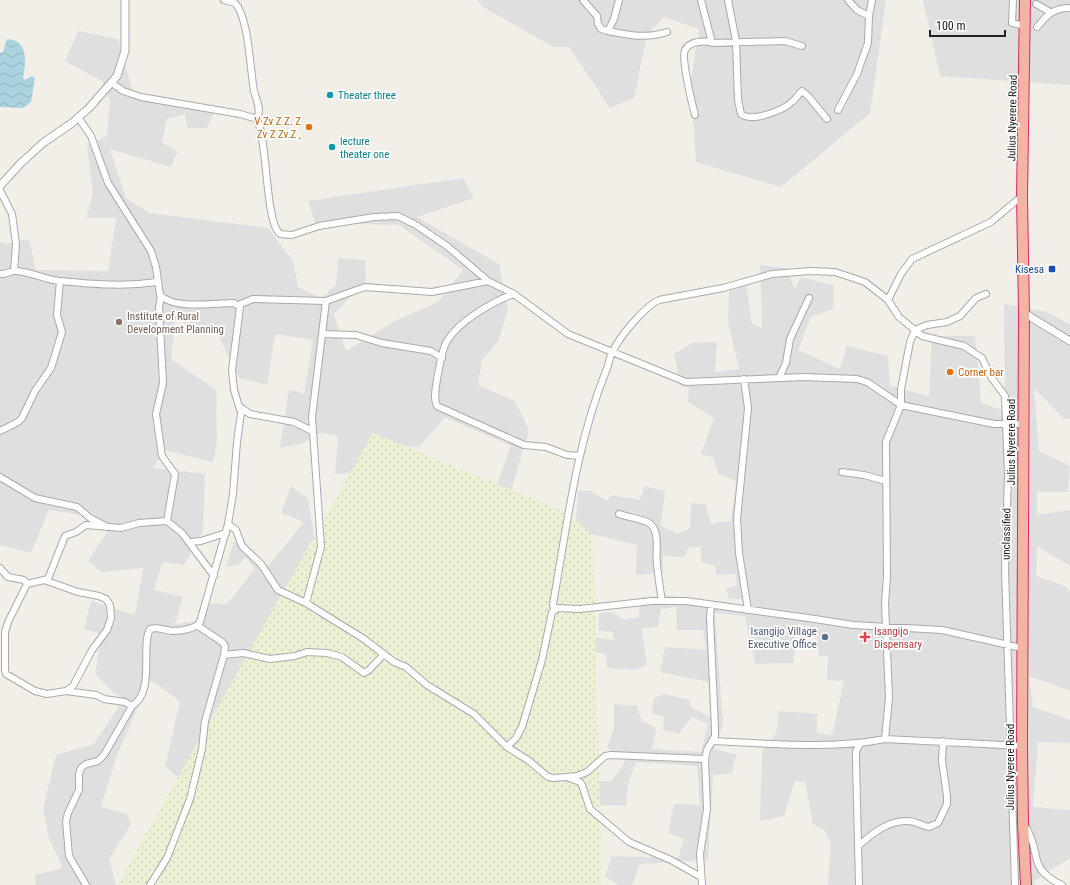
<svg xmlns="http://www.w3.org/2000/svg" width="1070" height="885" font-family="'Roboto Condensed',sans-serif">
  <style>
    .residential { fill: #e0dfdf }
    .farmland { fill: url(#farmland-dots) }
    .water { fill: url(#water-waves) }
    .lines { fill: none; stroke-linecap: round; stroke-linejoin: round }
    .minor-casing { stroke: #a9a9a9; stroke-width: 8 }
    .tertiary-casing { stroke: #a9a9a9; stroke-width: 9 }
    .trunk-casing { stroke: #dc2a67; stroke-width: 12 }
    .minor { stroke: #fff; stroke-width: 6 }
    .tertiary { stroke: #fff; stroke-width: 7 }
    .trunk { stroke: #f2b4a3; stroke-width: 10 }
    .culture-dot { fill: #0f9aa8; stroke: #fff; stroke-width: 1.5 }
    .food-dot { fill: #e8710a; stroke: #fff; stroke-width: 1.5 }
    .transit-dot { fill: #1a4fb4; stroke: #fff; stroke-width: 1.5 }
    .education-dot { fill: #8d6e63; stroke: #fff; stroke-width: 1.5 }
    .service-dot { fill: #5c6f8a; stroke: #fff; stroke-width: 1.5 }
    .health-dot { fill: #e0444e; stroke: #fff; stroke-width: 1.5 }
    .labels { text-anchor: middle; stroke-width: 3.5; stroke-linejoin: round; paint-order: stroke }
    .culture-label { font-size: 11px; fill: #0d838f; stroke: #fff; text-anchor: start }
    .street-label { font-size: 11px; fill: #222; stroke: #fff }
    .food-label { font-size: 11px; fill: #c56008; stroke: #fff; text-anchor: end }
    .transit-label { font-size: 11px; fill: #164399; stroke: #fff; text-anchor: end }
    .education-label { font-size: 11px; fill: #785e54; stroke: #fff; text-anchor: start }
    .service-label { font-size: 11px; fill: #4e5e75; stroke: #fff; text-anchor: end }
    .health-label { font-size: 11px; fill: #be3a42; stroke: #fff; text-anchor: start }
  </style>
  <defs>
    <pattern id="farmland-dots" width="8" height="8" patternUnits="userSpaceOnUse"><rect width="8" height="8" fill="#eef0d5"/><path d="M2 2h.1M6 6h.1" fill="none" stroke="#ccceb7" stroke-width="1.8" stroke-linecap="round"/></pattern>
    <pattern id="water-waves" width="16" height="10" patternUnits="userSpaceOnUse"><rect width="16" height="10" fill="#aad3df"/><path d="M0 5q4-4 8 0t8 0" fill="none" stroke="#92b5bf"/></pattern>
  </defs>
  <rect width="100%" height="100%" fill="#f2efe9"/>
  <!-- residential -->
  <path class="residential" d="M477,0H886L870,113L781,187L696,162L691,80L699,29L664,17L647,35L634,98L610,108L569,47H553L483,7Z
    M923,0H1070V85L940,76Z
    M78,31L118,39L133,92L214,114L207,128H187L185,114L167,119L162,142L177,152L171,167L110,149L126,198L150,213L268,228L293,261L298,287L321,298L336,285L338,258L365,260L366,281L334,314L346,351L397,320L438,302L463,270L399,225L315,223L308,201L463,178L474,198L417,217L499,264L508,309L498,342L482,360L478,385L515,401L529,430L496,542L479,531L511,446L445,417L419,447L377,445L358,473L335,474L338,436L321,433L301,444L280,448L289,389L304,394L313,340L275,334L267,385L239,378L218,335L175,320L171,359L216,390L217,442L213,462L165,450L153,468L205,474L203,532L184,565L162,562L154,590L183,597L175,624L202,620L211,603L227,604L255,569L245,557L240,564L226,567L234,541L268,566L304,522L281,513L291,486L308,499L316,546L205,798L165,767L180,701L150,680L117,755L101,807L127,814L131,824L109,859L116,885H36L35,875L63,868L49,838L43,809L56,755L94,744L124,699L112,691L95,674L102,634L84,629L91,601L135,615L143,568L101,572L88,561L110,528L81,515L49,510L31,553L0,545V242L5,244L29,239L36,270L108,271L116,218H86L93,194L87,145L107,136L110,101L102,81L65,61Z
    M760,265L786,268L795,289L801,277L834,286L833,309L811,317L798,350L840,369L847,346L888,356L890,386L929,396L932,336H975L981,403L1005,411L1004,304L1048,312L1070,325V418L1064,419L1034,388L1039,451L1070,466L1068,492H1037V515L1070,510V566L1037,546L1036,576L1065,586L1070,592V691L1029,676L1033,707L1070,720V743L1038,742L1033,807L1070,810V858L1034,881L1035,885H828L831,843L824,830L813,824L805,782L795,781L784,816L760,821L762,752L776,733L779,711L817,714V733L832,735L844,681L827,680L828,656H819L816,629L798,624L793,663L755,664L745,616L715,613L723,725L714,749L736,755L732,773L713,775L708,860L640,864L632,885H618L605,876L612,856L678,858L684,839L668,833L674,804L700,805L697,766L636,762L628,784L626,806L599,805L598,781H612L626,760L607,748L614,728V704L637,706L642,721L656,728L652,749L701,752L708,724L692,717L679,734L663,730L664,716L652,714L654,698L665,694L690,700L691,707L710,717L709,682L660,672L665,647L706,650L703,630H677L676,607L661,609L658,627L642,628L647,665L635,670L607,668L606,654L592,652L594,637L614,640L613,632L599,631V613L613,612L621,619L638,618L642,597L674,596L744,605L741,599H729L726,589L737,585L736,574L716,575L715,565L701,563V547H689L685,557L663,556V573L636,575L637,545L575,530L578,491H591L607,501L611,495L640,500L645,486L665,491L661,526L678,534L690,528L691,503L705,504L711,523L731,521L736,481L718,474L717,468L712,457L701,454L714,418L688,402L689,388L681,386L674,354L692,343L717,342L715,372L739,369L728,323L729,289L746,284L752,324L762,328Z"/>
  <!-- farmland -->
  <path class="farmland" d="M373,433L563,511L593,535L602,885H117Z"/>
  <!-- water -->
  <path class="water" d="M7,39C29,40 26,63 23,78L25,80L32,76L35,78L31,102L23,108L0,107V53L3,52Z"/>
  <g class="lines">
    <!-- minor casing -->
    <g class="minor-casing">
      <path id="minor" d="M224,0L235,3C249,18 250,70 254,91C256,100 261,107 258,116L255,118
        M583,0L597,16L598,24L601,29L608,31L614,19L619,0
        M701,0L712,43L785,41L802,46
        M728,0L736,41L738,100L741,114C752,123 784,110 793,101C797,98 798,94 802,91L808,96L827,119
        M848,0L857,10L869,16
        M1013,0L1012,23L1025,26
        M1036,4L1050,12
        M1037,27C1047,15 1053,8 1070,8
        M608,31C628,35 647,39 667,32
        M112,83L123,91L141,97L240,114L257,119C268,142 265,222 280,234L292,235L319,226L374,217L398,216L416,225L447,246L488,281L514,294L568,334L686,382L804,377L857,379L867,382L901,405L994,424H1023
        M838,110L857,74L868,43L869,16L872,0
        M695,115C692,104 681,58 685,50C690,41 702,41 711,42
        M0,190L12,214L16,244L14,271
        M0,274C6,275 9,271 15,271C29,271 45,280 60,281C95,284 122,287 157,282
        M514,294C493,301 458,322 447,341C442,348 439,370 437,379C436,388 433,398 437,406L524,445L546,447L567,455L580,456
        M161,296L159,307L163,383L156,414L162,456L175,474L167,521
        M888,300L901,274L912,259L991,222L1022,196
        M238,305L253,299L326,301L365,287L432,292L488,281
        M322,334L356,335L382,343L431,351L442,358
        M779,378L786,363L790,339L809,298
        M744,379L748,408L737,519L739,553L748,610
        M240,407L250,414L294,422L312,431
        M0,431L18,422L22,418L35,391L51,368L62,332L57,315L60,281
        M842,472L864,475L886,481
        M0,477L35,498L77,507L90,518L107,527
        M619,514C627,517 643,519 649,523C661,531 655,551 657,564C658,576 660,589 662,601
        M228,524L236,530L242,546L261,564L278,590L306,603L364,639L394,662L406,667L427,685L474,714L507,747L528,760L548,777L554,778L577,776L587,772L605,756L611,755L705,759
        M190,542L201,541L226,533
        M0,568L8,577L24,580L27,584L8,622L5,632V670L6,674L35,691L47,694L66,691L96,695L104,699L125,702L132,706C156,691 140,647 150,629C158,626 165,631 173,631C181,631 196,629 200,622L228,524L233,494L237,442L241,413L234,390L232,370L240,307L234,303C213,303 175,310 160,295L156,267L151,251L108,183L91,136L78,117
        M44,580L78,592L99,596L106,599L110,605L111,618L107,630L92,650L73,686L66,691
        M27,584L48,579L65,536L76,532L86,525L121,528L139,523L167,521L182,533L214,576
        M306,603L321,547L312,417L326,301
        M554,609L553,604C567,526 576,445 606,371C609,365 609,357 613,351C620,336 644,307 659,300L723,288L772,274L810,271L835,272L865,282L888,300L899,317L922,336L964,346L982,358L991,377L1005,396L1008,475L1005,570L1015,885
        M224,655L243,653L270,659L295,656L307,652L327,653L342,657L364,673L369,670L383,655
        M885,739L1022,746
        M712,741C769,743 829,750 885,739L889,698L885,603L887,577L886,442L901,405V389L910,342L915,330L927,325L947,322L960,316L976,298L986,294
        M507,747L516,738L522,727L542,660L552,612L558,608L580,609L652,601H686L815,619L853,625L942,630L1022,648
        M569,778L580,782L582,785L590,809L629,842L671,860L701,877
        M1025,826C1043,853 1025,867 1062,885
        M858,846C872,834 888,820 908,821C916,821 922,826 929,827L938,823L947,804V796L942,761L943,741
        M86,885L69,856L66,821L68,813L79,790V774L81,768L86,764L98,761L104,755L132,706
        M150,885L167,858L190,799L202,749L205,721L224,655L225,646L222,642L198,626
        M702,885L700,854L707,809L705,759L707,750L715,736V729L710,618L711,605
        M859,885L856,761V751L860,744"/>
    </g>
    <!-- tertiary casing -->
    <g class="tertiary-casing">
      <path id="tertiary" d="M0,186L21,163L43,143L72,123L89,108L117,76L125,51V0
        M1024,313L1070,341"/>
    </g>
    <!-- trunk casing -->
    <g class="trunk-casing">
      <path id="trunk" d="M1025,0L1022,196L1024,313L1022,746L1023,822L1026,885"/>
    </g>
    <!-- minor -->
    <use href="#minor" class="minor"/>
    <!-- tertiary -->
    <use href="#tertiary" class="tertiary"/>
    <!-- trunk -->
    <use href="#trunk" class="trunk"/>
  </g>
  <!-- markers -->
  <g class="culture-dot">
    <circle cx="330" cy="95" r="4"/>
    <circle cx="332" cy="147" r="4"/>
  </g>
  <g class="food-dot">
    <circle cx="309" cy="127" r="4"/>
    <circle cx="950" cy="372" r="4"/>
  </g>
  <rect class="transit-dot" x="1048" y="265" width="8" height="8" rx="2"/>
  <circle class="education-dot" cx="119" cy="322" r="4"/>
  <circle class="service-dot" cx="825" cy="637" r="4"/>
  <path class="health-dot" d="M863 631h4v4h4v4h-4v4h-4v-4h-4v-4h4z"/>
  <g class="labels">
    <!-- culture labels -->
    <g class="culture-label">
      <text x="338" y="99">Theater three</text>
      <text x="340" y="145">lecture<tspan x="340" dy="13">theater one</tspan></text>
    </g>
    <!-- street labels -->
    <g class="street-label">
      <text transform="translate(1012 118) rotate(-89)" y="4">Julius Nyerere Road</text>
      <text transform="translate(1011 442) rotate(-90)" y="4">Julius Nyerere Road</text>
      <text transform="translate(1006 534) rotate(-89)" y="4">unclassified</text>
      <text transform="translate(1010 767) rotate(-90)" y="4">Julius Nyerere Road</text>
    </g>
    <!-- food labels -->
    <g class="food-label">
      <text x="301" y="125">V Zv Z Z. Z<tspan x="301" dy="13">Zv Z Zv.Z ,</tspan></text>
      <text x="958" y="376" text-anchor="start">Corner bar</text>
    </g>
    <!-- transit labels -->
    <g class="transit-label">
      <text x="1044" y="273">Kisesa</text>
    </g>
    <!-- education labels -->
    <g class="education-label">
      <text x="127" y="320">Institute of Rural<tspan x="127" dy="13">Development Planning</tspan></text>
    </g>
    <!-- service labels -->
    <g class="service-label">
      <text x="817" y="635">Isangijo Village<tspan x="817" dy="13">Executive Office</tspan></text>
    </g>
    <!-- health labels -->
    <g class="health-label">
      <text x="874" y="635">Isangijo<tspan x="874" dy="13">Dispensary</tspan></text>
    </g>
  </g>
  <!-- scale -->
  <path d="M930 30v6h75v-6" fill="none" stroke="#222222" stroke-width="2"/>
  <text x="936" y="30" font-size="12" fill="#222222" stroke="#ffffff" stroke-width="3" paint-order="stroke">100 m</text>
</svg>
